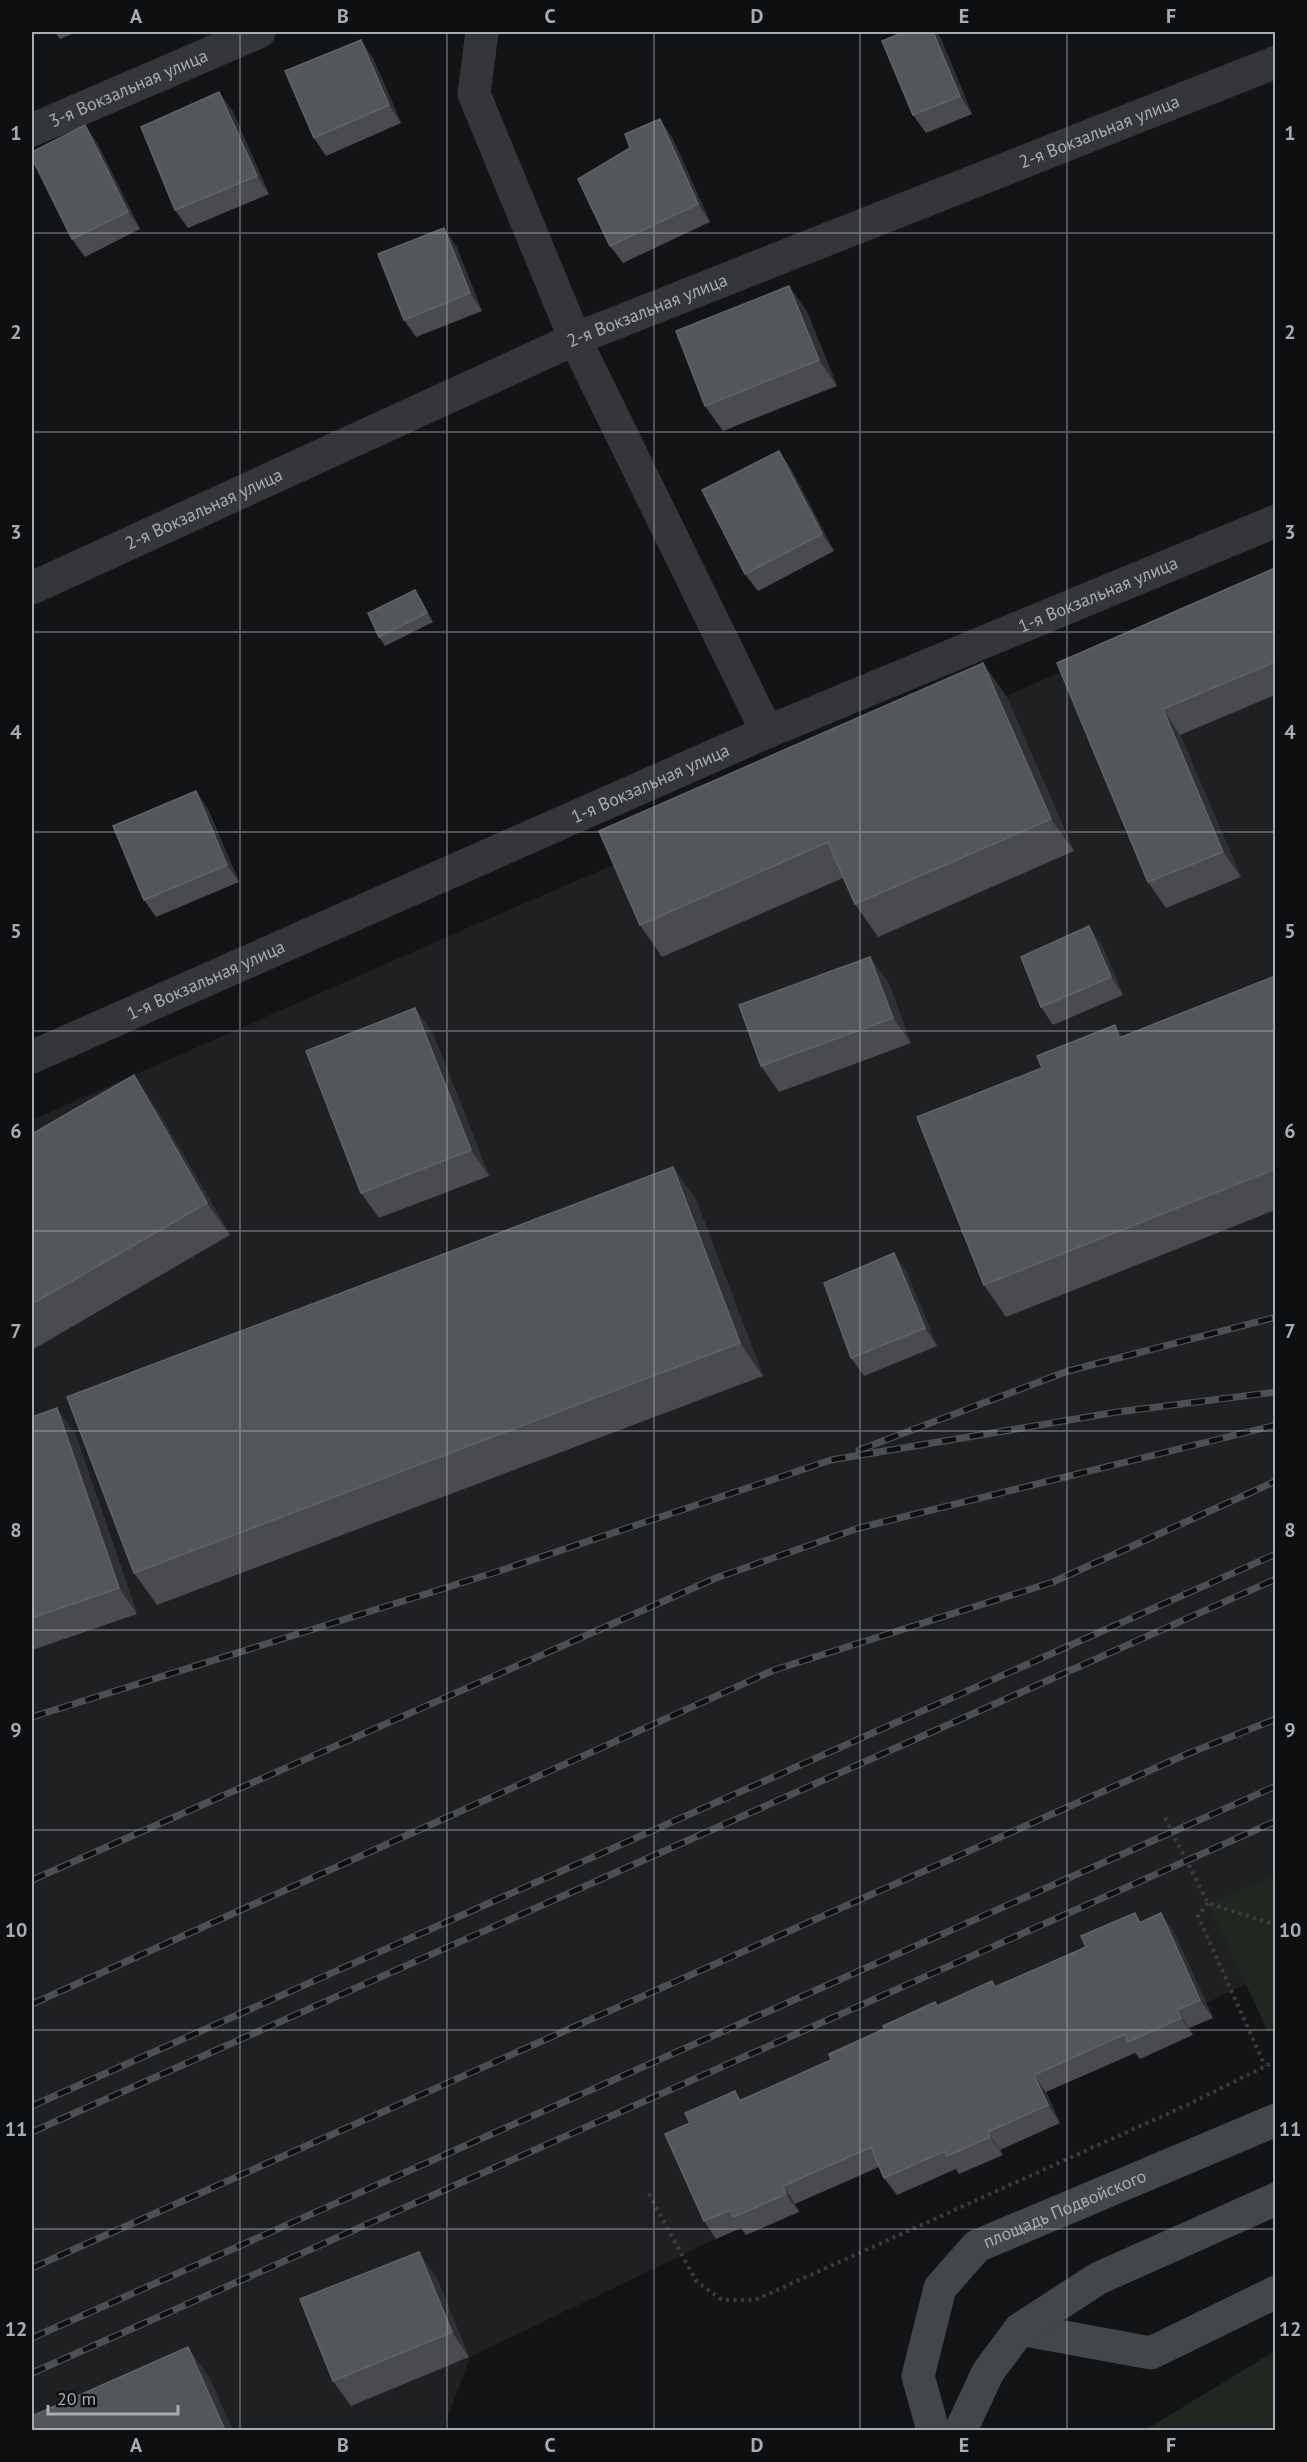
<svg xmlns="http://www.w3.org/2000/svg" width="1307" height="2462" font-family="'PT Sans',sans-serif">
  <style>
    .built { fill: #1f2022 }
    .green { fill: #202720 }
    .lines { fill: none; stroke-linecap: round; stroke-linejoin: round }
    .path { stroke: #3b3d41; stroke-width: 4; stroke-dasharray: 3 4.5; stroke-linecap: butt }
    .street { stroke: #35363a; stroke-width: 33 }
    .secondary { stroke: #43464a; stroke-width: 33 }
    .rail-casing { stroke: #4c4f53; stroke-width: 7 }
    .rail { stroke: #0e0f10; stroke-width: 4.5; stroke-dasharray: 14; stroke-linecap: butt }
    .wall { fill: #494b50 }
    .shaded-wall { fill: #2f3134 }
    .building { fill: #53565a; stroke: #606468; stroke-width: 1.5 }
    .grid { fill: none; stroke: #a6adb4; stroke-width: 1.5; stroke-opacity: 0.55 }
    .labels { text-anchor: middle; stroke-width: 6; stroke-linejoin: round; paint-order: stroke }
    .street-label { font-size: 18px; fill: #a6adb4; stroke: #0e0f10 }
    .neatline { fill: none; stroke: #a6adb4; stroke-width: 2 }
    .grid-label { font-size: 20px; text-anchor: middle; font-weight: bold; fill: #a6adb4 }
  </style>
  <rect width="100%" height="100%" fill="#131415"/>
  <!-- built -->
  <path class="built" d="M1275,580V1970L470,2357L443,2430H32V1120L490,918Z"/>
  <!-- green -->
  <path class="green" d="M1275,1875V2028L1268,2032L1208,1903Z
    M1275,2351V2430H1145Z"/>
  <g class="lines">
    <!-- path -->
    <path class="path" d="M1165,1818L1208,1903L1276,1925
      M1208,1903L1198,1916L1265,2066
      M649,2194L696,2281L722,2300H755L1187,2105L1276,2061"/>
    <!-- street -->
    <g class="street">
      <path d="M482,32L474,94L575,339L767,732"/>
      <path id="s1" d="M32,130L259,32"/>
      <path id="s2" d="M32,588L575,339L1276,62"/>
      <path id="s3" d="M32,1057L767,732L1276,521"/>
    </g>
    <!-- secondary -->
    <g class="secondary">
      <path d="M1020,2329L1151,2353L1276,2292"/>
      <path id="s4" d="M933,2430L918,2376L940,2288L977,2246L1276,2120"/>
      <path d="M961,2430L988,2372L1020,2329L1099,2278L1276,2199"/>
    </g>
    <!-- rail casing -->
    <g class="rail-casing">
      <path id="rail" d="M859,1450L1068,1371L1276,1317
        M32,1717L493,1573L831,1460L1117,1412L1276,1392
        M32,1880L716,1578L859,1528L1276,1425
        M32,2004L774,1670L1053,1582L1276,1481
        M32,2106L1276,1554
        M32,2132L1276,1579
        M32,2268L1187,1754L1276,1719
        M32,2338L1276,1786
        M32,2373L1276,1821"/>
    </g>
    <!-- rail -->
    <use href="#rail" class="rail"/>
  </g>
  <!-- wall -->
  <path class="wall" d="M55,32H76L60,39Z
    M904,32H936L941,39L972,114L926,133L913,115Z
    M373,58L401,123L326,156L314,138Z
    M232,110L269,194L188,228L175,210Z
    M85,125L97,143L140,229L85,257L72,239Z
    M672,137L710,222L623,263L610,246Z
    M444,228L456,246L482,311L416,337L404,320Z
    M789,286L807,312L837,386L723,431L705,406Z
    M779,451L791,469L834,551L758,591L745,574Z
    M1275,568V695L1180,735L1241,877L1166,908L1148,882L1057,663Z
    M421,599L433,622L385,646L379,637Z
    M983,663L1006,696L1074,851L878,937L855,904L843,878L662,957L640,925Z
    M196,791L208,809L239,882L156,917L144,900Z
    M1101,943L1123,995L1053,1025L1041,1007Z
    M1275,976V1210L1006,1317L984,1285L1042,1068L1115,1025L1122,1037Z
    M888,982L911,1043L779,1092L761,1066Z
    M415,1008L433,1034L489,1176L379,1218L361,1193Z
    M156,1108L230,1235L32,1350V1134Z
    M673,1167L696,1200L763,1376L157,1605L134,1573Z
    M906,1271L937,1346L864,1376L851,1358Z
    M32,1417L75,1433L137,1614L32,1650Z
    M1135,1913L1141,1922L1173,1930L1213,2018L1189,2028L1193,2035L1140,2059L1135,2053L1046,2092L1060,2123L1000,2150L1003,2155L959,2174L956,2169L897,2195L884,2178L879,2167L795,2204L799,2212L746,2235L741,2228L716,2239L704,2221L690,2123L735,2091L741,2100L831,2060L938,2006L996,1987L1086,1947Z
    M436,2277L469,2357L351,2406L333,2381Z"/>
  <!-- shaded-wall -->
  <path class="shaded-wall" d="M933,32H936L941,39L972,114L960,96Z
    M361,40L373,58L401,123L389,105Z
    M219,92L232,110L269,194L257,176Z
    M660,119L672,137L710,222L698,204Z
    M85,125L97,143L140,229L128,212Z
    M444,228L456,246L482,311L470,293Z
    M789,286L807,312L837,386L819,360Z
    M779,451L791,469L834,551L822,534Z
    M415,590L421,599L433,622L427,613Z
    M983,663L1006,696L1074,851L1051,819Z
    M1163,709L1180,735L1241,877L1223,852Z
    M196,791L208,809L239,882L227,865Z
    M1089,926L1101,943L1123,995L1111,977Z
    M870,957L888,982L911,1043L893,1018Z
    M415,1008L433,1034L489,1176L471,1150Z
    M1115,1025L1137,1058L1119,1038Z
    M134,1075L156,1108L230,1235L207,1203Z
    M673,1167L696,1200L763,1376L740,1343Z
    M894,1253L906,1271L937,1346L925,1328Z
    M57,1408L75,1433L137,1614L119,1588Z
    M1161,1913L1173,1930L1213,2018L1200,2000Z
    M1177,2010L1189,2028L1193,2035L1181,2018Z
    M1034,2075L1046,2092L1060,2123L1048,2105Z
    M988,2132L1000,2150L1003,2155L990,2137Z
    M783,2186L795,2204L799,2212L786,2194Z
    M419,2252L436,2277L469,2357L452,2332Z
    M188,2347L210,2379L233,2430H225Z"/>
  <!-- building -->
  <path class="building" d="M904,32H933L960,96L913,115L882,41Z
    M361,40L389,105L314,138L285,71Z
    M219,92L257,176L175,210L141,127Z
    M660,119L698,204L610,246L578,179L630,148L625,134Z
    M85,125L128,212L72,239L32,158V152Z
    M444,228L470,293L404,320L378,254Z
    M789,286L819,360L705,406L676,331Z
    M779,451L822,534L745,574L702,490Z
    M1275,568V662L1163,709L1223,852L1148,882L1057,663Z
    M415,590L427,613L379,637L368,613Z
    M983,663L1051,819L855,904L828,842L640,925L599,831Z
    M196,791L227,865L144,900L113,826Z
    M1089,926L1111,977L1041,1007L1021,957Z
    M870,957L893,1018L761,1066L739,1005Z
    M1275,976V1169L984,1285L917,1117L1042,1068L1037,1056L1115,1025L1119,1038Z
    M415,1008L471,1150L361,1193L306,1051Z
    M134,1075L207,1203L32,1304V1134Z
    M673,1167L740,1343L134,1573L67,1397Z
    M894,1253L925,1328L851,1358L824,1283Z
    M57,1408L119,1588L32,1618V1417Z
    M1135,1913L1139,1923L1161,1913L1200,2000L1177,2010L1181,2018L1128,2042L1125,2034L1034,2075L1048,2105L988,2132L990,2137L947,2156L945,2151L884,2178L871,2147L783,2186L786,2194L734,2217L730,2210L704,2221L665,2134L690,2123L685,2113L735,2091L739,2101L831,2060L829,2054L884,2029L883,2026L935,2002L937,2006L992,1981L995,1987L1086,1947L1081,1936Z
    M419,2252L452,2332L333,2381L300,2299Z
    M188,2347L225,2430H32V2416Z"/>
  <!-- grid -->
  <path class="grid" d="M240,32V2430M447,32V2430M654,32V2430M860,32V2430M1067,32V2430M32,233H1276M32,432H1276M32,632H1276M32,832H1276M32,1031H1276M32,1231H1276M32,1431H1276M32,1630H1276M32,1830H1276M32,2030H1276M32,2229H1276"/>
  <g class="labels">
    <!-- street labels -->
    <g class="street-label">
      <text dy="6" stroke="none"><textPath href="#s1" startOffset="105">3-я Вокзальная улица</textPath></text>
      <text dy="6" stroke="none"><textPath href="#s2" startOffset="1161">2-я Вокзальная улица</textPath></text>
      <text dy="6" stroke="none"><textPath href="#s2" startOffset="675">2-я Вокзальная улица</textPath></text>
      <text dy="6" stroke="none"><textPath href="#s2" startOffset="189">2-я Вокзальная улица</textPath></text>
      <text dy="6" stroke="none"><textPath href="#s3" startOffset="1162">1-я Вокзальная улица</textPath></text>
      <text dy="6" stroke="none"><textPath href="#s3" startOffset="676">1-я Вокзальная улица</textPath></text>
      <text dy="6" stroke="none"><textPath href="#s3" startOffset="190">1-я Вокзальная улица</textPath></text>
      <text dy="6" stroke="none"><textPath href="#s4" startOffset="298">площадь Подвойского</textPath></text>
    </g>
  </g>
  <!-- border -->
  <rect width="1307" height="2462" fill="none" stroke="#0e0f10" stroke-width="66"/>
  <!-- scale -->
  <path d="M48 2405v9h130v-9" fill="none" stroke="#a6adb4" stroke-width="3"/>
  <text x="57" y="2405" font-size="18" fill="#a6adb4" stroke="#0e0f10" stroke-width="4.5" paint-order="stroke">20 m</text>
  <rect x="33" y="33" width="1241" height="2396" class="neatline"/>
  <g class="grid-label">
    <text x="136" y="23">A</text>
    <text x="343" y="23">B</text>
    <text x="550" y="23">C</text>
    <text x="757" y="23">D</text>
    <text x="964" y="23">E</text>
    <text x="1171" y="23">F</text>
    <text x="16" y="140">1</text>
    <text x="1290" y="140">1</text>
    <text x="16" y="339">2</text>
    <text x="1290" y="339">2</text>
    <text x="16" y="539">3</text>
    <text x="1290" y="539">3</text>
    <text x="16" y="739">4</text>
    <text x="1290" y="739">4</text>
    <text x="16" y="938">5</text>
    <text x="1290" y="938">5</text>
    <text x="16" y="1138">6</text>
    <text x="1290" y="1138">6</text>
    <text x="16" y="1338">7</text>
    <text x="1290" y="1338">7</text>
    <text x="16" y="1537">8</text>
    <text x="1290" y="1537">8</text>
    <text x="16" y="1737">9</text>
    <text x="1290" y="1737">9</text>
    <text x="16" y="1937">10</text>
    <text x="1290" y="1937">10</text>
    <text x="16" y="2136">11</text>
    <text x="1290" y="2136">11</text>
    <text x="16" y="2336">12</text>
    <text x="1290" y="2336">12</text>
    <text x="136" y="2452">A</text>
    <text x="343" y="2452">B</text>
    <text x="550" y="2452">C</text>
    <text x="757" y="2452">D</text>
    <text x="964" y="2452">E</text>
    <text x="1171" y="2452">F</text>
  </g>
</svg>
